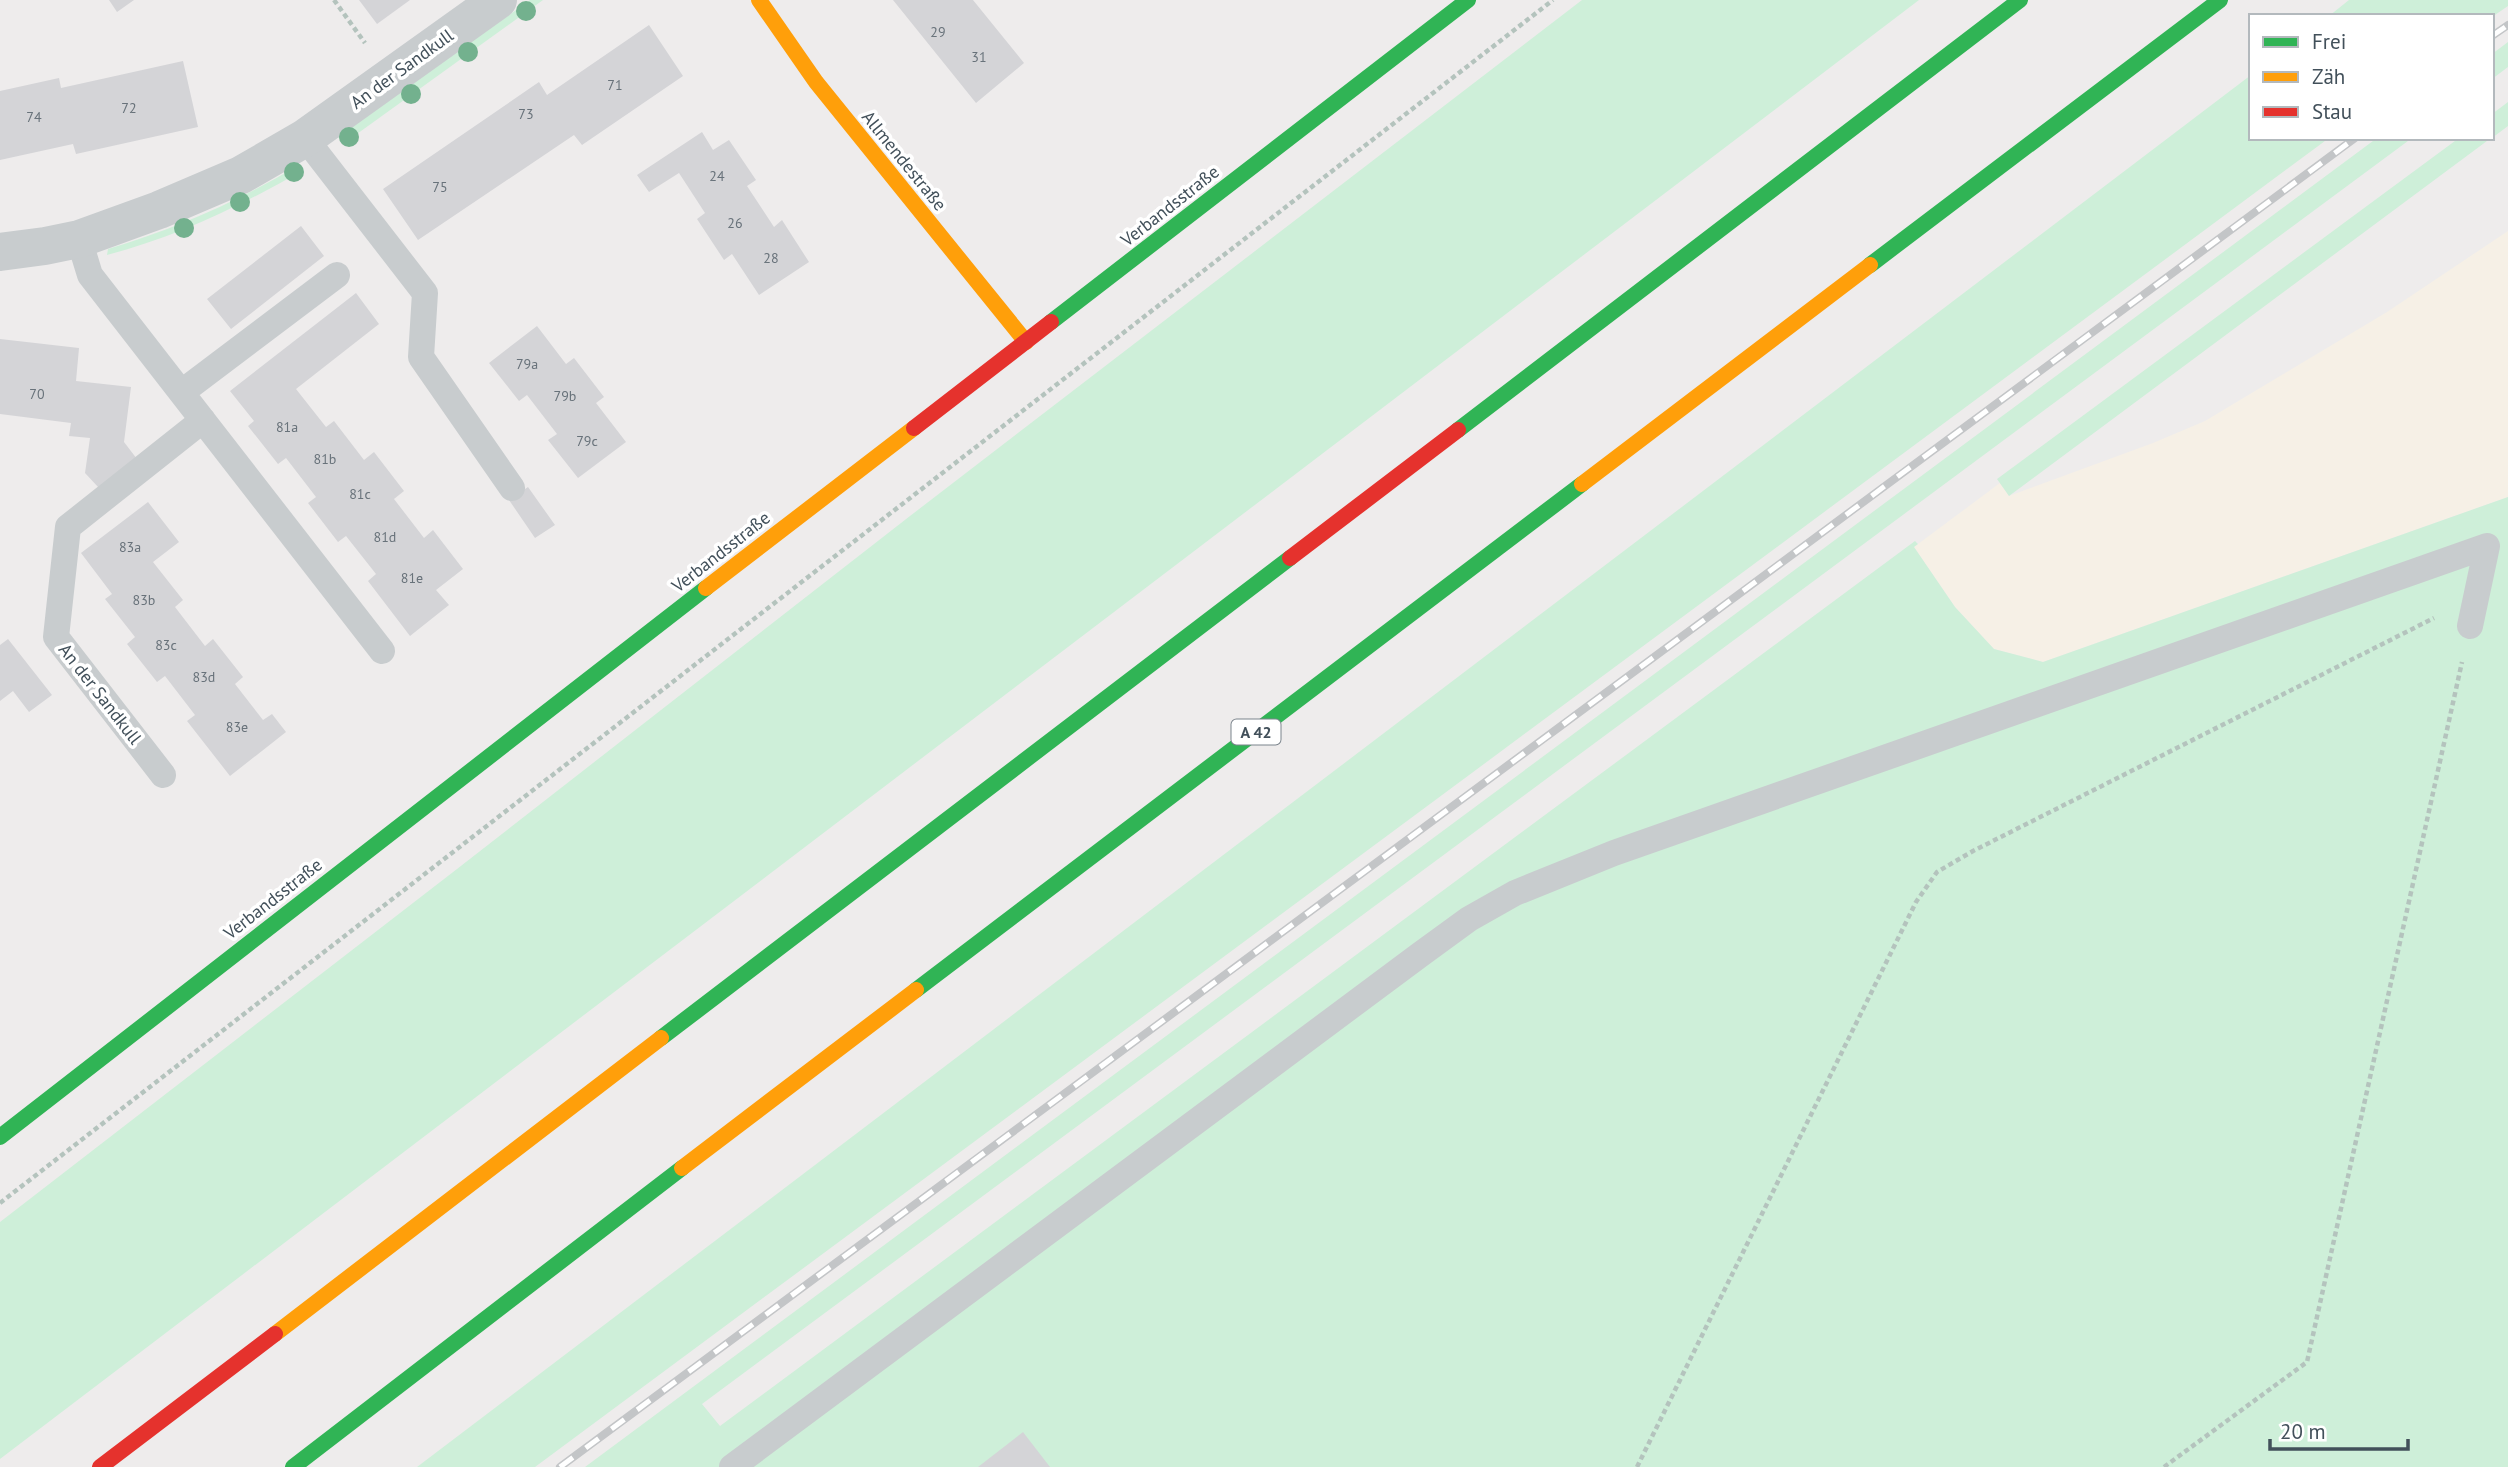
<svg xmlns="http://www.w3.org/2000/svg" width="2508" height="1467" font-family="'PT Sans',sans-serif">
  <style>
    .commercial { fill: #f6f0e6 }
    .green { fill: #ceefd9 }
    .building { fill: #d4d4d7 }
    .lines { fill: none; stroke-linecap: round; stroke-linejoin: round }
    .path { stroke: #b4c3bd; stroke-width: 4.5; stroke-dasharray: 5 3.5; stroke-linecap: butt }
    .lane { stroke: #c8ccce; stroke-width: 26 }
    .street { stroke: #c8ccce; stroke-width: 38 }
    .fast { stroke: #30b455; stroke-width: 16 }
    .slow { stroke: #ff9f0a; stroke-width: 16 }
    .jam { stroke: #e5322d; stroke-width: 16 }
    .rail-casing { stroke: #c3c5c7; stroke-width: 8 }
    .rail { stroke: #fff; stroke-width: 5; stroke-dasharray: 16; stroke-linecap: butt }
    .tree { fill: #73b18e }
    .labels { text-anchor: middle; stroke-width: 7; stroke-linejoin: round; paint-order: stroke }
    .number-label { font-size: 14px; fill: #68727a }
    .shield { fill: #fff; stroke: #7b848c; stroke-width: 2 }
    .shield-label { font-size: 16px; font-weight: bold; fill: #42505a }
    .street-label { font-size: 18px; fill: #42505a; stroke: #fff }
  </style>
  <rect width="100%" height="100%" fill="#eeecec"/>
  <!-- commercial -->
  <path class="commercial" d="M2508,231V497L2043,662L1994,649L1955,607L1914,547L2000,483L2009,496L2153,443L2205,421L2387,312Z"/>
  <!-- green -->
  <path class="green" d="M530,0H543L343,144L338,137Z
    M1582,0H1919L0,1459V1222L457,869L910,516Z
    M2349,0H2508V6L2492,17L2329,16Z
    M2508,42V67L2492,79V54Z
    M2251,75V138H2329L535,1467H417Z
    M2508,102V126L2492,138V114Z
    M2377,138H2412L702,1404L720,1426L1915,541L1918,544L1914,547L1955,607L1994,649L2043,662L2508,497V1467H585Z
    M2459,138H2491L2009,496L1997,479Z
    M297,166L300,172C238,207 176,237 107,255L108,249C175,229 237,202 297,166Z"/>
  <!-- building -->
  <path class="building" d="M109,0H134L117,12Z
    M359,0H410L377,24Z
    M893,0H973L1024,63L976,103Z
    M649,25L683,76L582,145L574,135L418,240L383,189L539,82L547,95Z
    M183,61L198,127L76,154L73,144L0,160V91L59,78L61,88Z
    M702,132L713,150L729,140L756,180L747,186L774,227L782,220L809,262L759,295L732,254L724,260L697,219L705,213L679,173L649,192L637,175Z
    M301,226L324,256L231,329L207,299Z
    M356,293L379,324L296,389L326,427L334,421L364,460L374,452L404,491L394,499L424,538L433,530L463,569L436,590L449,605L410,636L368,581L376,574L346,536L338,542L308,503L316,497L286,458L278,464L248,426L254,421L230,391Z
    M537,326L566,364L574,358L604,397L596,403L626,442L578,478L548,440L557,434L527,395L519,401L489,363Z
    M0,339L79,348L76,381L131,387L124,442L137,459L99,488L85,473L90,438L69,436L71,423L0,414Z
    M528,487L555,525L535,538L509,500Z
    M148,502L179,542L153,562L183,600L175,607L205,646L213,639L243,677L235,684L263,720L272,714L286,732L230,776L187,721L195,715L165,676L157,682L127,644L135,637L105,599L112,594L81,553Z
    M8,639L52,695L29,712L13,691L0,701V645Z
    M1023,1432L1050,1467H978Z"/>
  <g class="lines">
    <!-- path -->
    <path class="path" d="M334,0L365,43
      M0,1203L1553,0
      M1637,1467L1916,902L1937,872L1973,851L2434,618
      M2164,1467L2307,1362L2462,662"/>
    <!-- lane -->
    <path class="lane" d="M305,138L425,293L421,357L512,488
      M79,239L90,275L382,651
      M182,392L337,275
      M163,775L56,637L68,527L203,420
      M732,1467L1421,954L1469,919L1515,893L1614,853L2487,546L2470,626"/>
    <!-- street -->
    <path class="street" d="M0,252L45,246L79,239L159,210L241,175L305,138L498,0"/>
    <!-- fast -->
    <path class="fast" d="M1870,265L2220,0
      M1051,322L1468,0
      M1458,430L2020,0
      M916,990L1582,484
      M661,1038L1290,558
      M0,1137L706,588
      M293,1467L682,1168"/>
    <!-- slow -->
    <path class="slow" d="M759,0L816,82L1026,342
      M1582,484L1870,265
      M706,588L914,428
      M682,1168L916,990
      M275,1334L661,1038"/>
    <!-- jam -->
    <path class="jam" d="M914,428L1051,322
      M1290,558L1458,430
      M100,1467L275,1334"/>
    <!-- rail casing -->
    <g class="rail-casing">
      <path id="rail" d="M2492,36L2508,25
        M560,1467L2355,138"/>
    </g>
    <!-- rail -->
    <use href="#rail" class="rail"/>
  </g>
  <!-- trees -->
  <g class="tree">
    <circle cx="526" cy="11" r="10"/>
    <circle cx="468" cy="52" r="10"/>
    <circle cx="411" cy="94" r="10"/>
    <circle cx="349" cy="137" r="10"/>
    <circle cx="294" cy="172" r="10"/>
    <circle cx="240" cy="202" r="10"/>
    <circle cx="184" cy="228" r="10"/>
  </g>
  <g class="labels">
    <!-- number labels -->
    <g class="number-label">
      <text x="938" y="37">29</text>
      <text x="979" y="62">31</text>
      <text x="615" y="90">71</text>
      <text x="129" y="113">72</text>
      <text x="526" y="119">73</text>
      <text x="34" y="122">74</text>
      <text x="717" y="181">24</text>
      <text x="440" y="192">75</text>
      <text x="735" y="228">26</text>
      <text x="771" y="263">28</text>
      <text x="527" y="369">79a</text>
      <text x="37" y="399">70</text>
      <text x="565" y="401">79b</text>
      <text x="287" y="432">81a</text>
      <text x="587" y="446">79c</text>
      <text x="325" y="464">81b</text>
      <text x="360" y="499">81c</text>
      <text x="385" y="542">81d</text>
      <text x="130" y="552">83a</text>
      <text x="412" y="583">81e</text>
      <text x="144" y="605">83b</text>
      <text x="166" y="650">83c</text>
      <text x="204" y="682">83d</text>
      <text x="237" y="732">83e</text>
    </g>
    <!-- shield labels -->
    <rect class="shield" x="1231.5" y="719.5" width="49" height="25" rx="5"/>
    <g class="shield-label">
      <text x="1256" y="738">A 42</text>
    </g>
    <!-- street labels -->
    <g class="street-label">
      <text transform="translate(402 69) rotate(-36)" y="6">An der Sandkull</text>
      <text transform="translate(904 161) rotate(51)" y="6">Allmendestraße</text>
      <text transform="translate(1170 206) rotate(-38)" y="6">Verbandsstraße</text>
      <text transform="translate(721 552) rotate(-38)" y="6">Verbandsstraße</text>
      <text transform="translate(100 694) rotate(52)" y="6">An der Sandkull</text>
      <text transform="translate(273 899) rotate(-38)" y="6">Verbandsstraße</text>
    </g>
  </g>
  <!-- legend -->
  <rect x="2249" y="14" width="245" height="126" fill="#ffffff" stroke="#b3b9bd" stroke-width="2"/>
  <rect x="2263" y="37" width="35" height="10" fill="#30b455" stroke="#b3b9bd" stroke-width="2"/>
  <text x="2312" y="49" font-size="21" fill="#42505a">Frei</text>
  <rect x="2263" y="72" width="35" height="10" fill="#ff9f0a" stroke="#b3b9bd" stroke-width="2"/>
  <text x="2312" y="84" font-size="21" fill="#42505a">Zäh</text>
  <rect x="2263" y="107" width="35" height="10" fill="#e5322d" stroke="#b3b9bd" stroke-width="2"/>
  <text x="2312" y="119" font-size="21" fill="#42505a">Stau</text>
  <!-- scale -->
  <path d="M2270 1439v10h138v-10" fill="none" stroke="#42505a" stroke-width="3.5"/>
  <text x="2280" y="1439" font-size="21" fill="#42505a" stroke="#ffffff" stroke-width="5" paint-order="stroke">20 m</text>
</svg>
